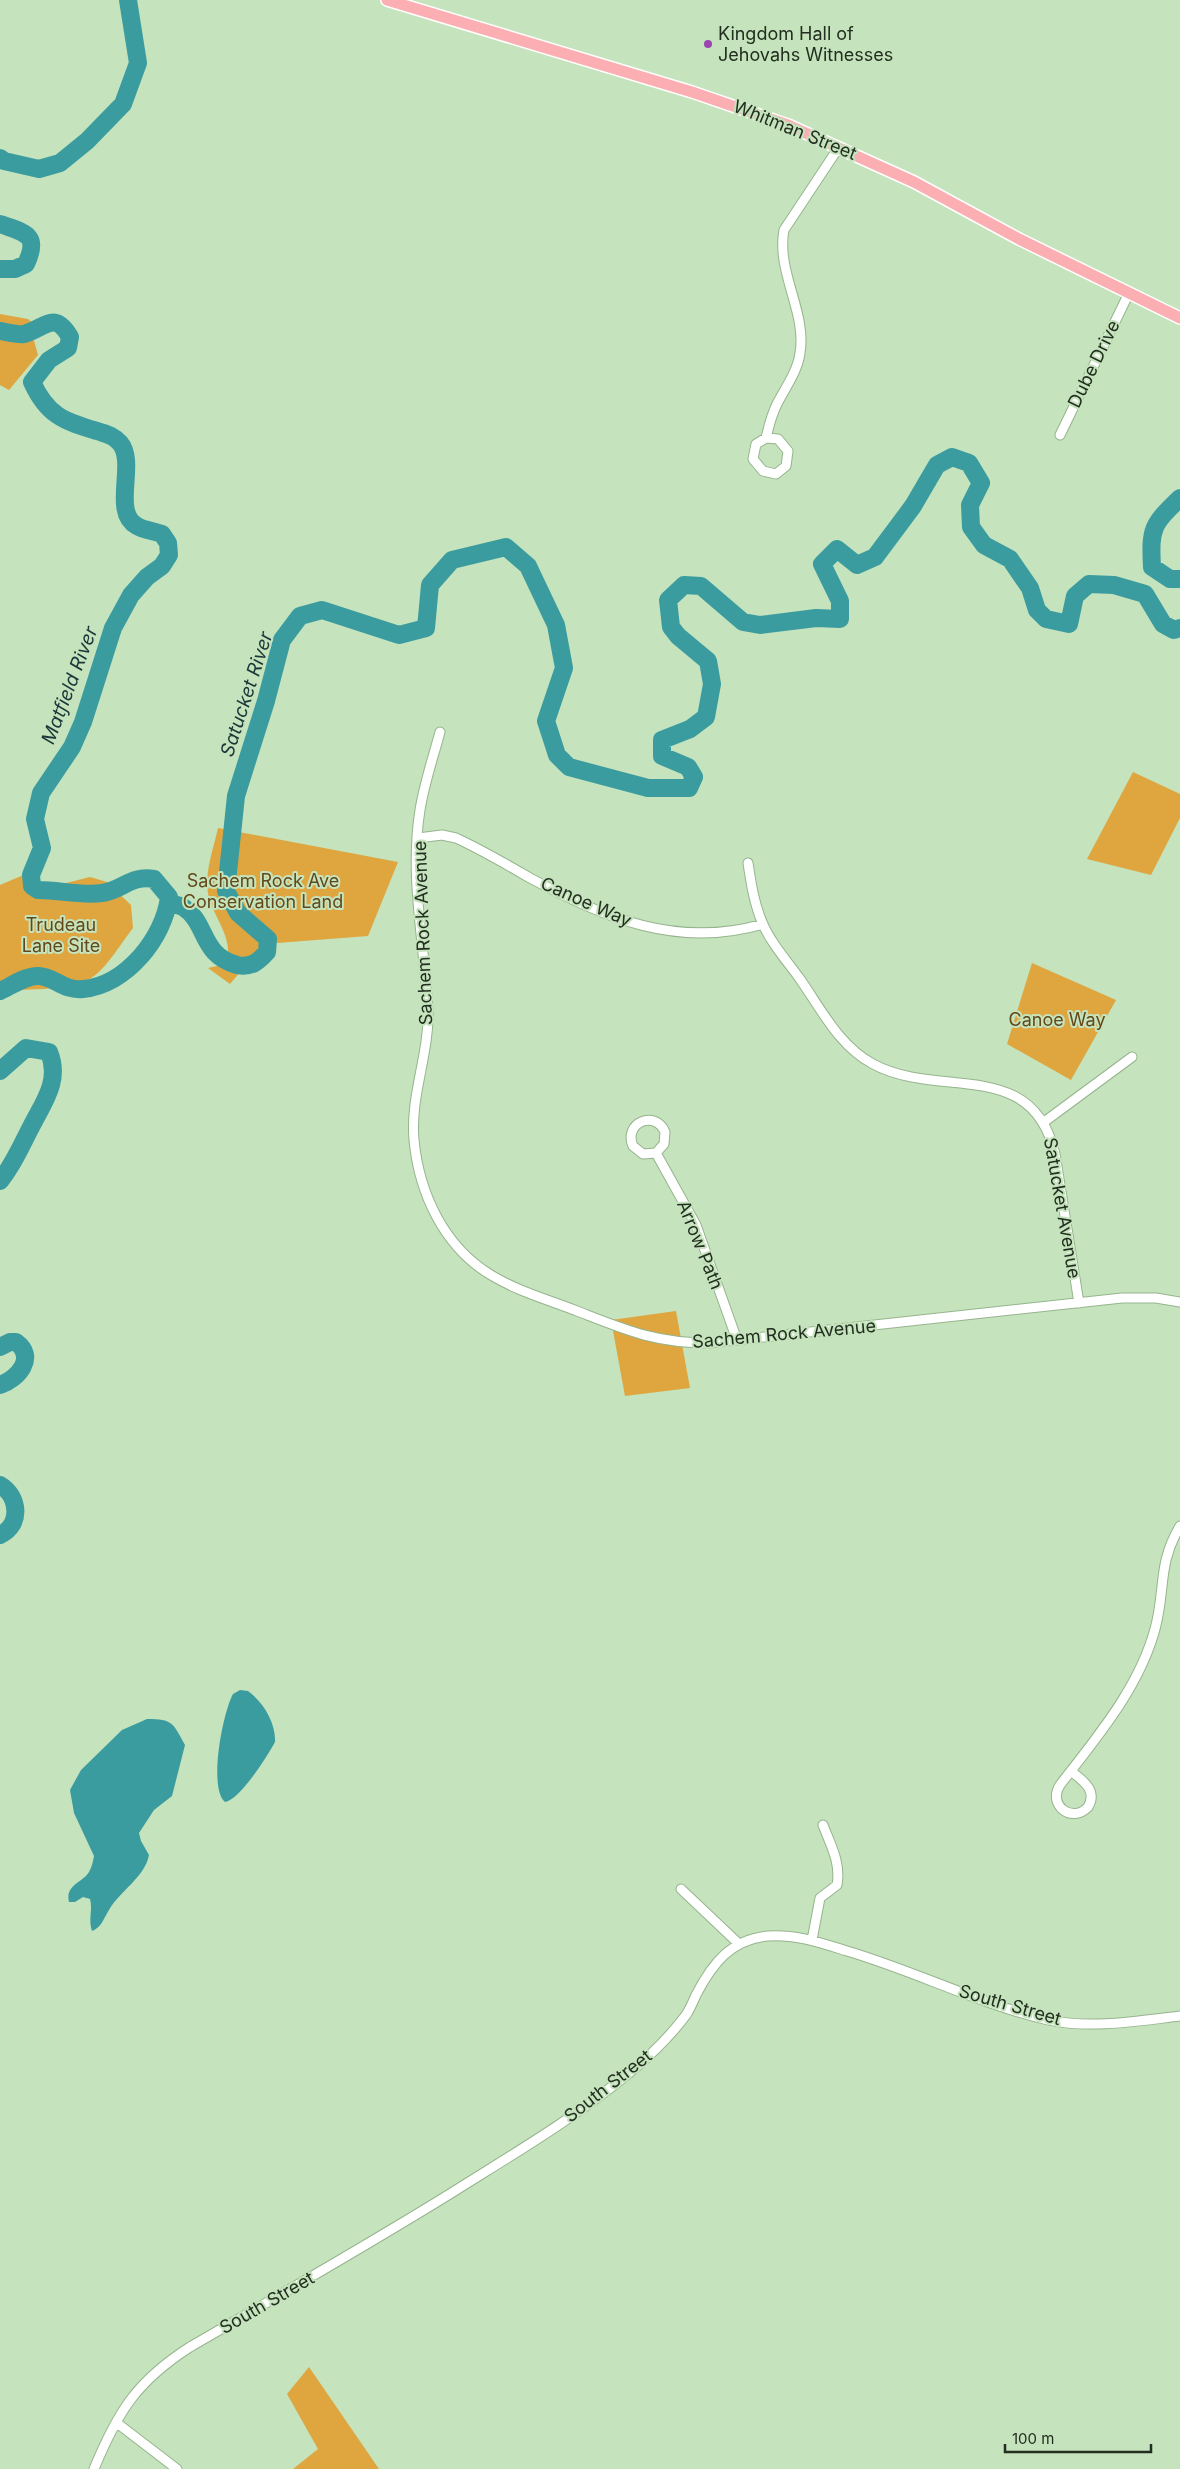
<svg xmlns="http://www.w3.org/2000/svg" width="1180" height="2469" font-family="Inter,sans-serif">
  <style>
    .green { fill: #dfa63f }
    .water { fill: #3b9ca0 }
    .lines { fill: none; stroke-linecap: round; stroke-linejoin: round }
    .river { stroke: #3b9ca0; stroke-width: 18 }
    .minor-casing { stroke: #96b48e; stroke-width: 11 }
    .major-casing { stroke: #fff; stroke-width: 14 }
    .minor { stroke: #fff; stroke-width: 9 }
    .major { stroke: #fbafb2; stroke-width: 11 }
    .poi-dot { fill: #9944b1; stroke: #c5e3bc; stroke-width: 2 }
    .labels { text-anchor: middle; stroke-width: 4; stroke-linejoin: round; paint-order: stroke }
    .poi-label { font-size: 18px; fill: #222e1f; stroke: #c5e3bc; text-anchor: start }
    .street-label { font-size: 18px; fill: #222e1f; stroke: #c5e3bc }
    .park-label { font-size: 18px; fill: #62481a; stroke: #c5e3bc }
    .water-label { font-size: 19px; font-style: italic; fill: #1a3839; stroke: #c5e3bc }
  </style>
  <rect width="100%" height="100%" fill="#c5e3bc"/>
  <!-- green -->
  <path class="green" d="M0,314L28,319L34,324L33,337L38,355L9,390L0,385Z
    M1133,772L1180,794V818L1151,875L1087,859Z
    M218,828L398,862L368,936L264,944L230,984L208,968L217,966L228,956C230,936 216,919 210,901C202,878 213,851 218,828Z
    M35,870L37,882L46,888L90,877L107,882L131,905L133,928C122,942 108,966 94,976C73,993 28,987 0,992V885Z
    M1032,963L1116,1000L1071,1080L1007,1044Z
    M676,1311L690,1388L625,1396L611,1320Z
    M309,2367L379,2469H293L318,2449L287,2394Z"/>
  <!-- water -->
  <path class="water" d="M240,1690L248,1691C263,1702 276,1723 275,1742C268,1755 240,1800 225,1802C208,1788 223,1712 233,1694Z
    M147,1719C173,1719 173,1723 185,1745L172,1796L154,1810L139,1833L141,1841L149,1855C145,1877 120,1891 109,1910C104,1918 101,1928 92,1931C88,1920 93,1909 90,1899L83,1897L75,1902H69C65,1885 82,1883 89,1872C92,1867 93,1861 94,1856L74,1813L70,1790L81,1770L122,1730Z"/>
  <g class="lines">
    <!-- river -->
    <path class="river" d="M0,158L4,161L39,169L60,163L87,141L123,104L138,63L128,0
      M0,224C25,233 40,234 26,264L15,269H0
      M0,331C7,332 17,335 24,334C46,328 54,310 70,337L68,348L49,360L32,382C47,415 63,421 97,431C106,434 113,435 120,443C137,463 111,512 137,526C143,530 155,531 162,534L168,543L169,555L162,566L147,577L131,595L113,628L83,722L72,747L41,793L35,819L42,848L31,875L32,886L38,890C59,890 81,896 102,893C123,890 130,875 154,879L169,897C164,938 126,985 83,989C63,991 55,977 39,976C27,975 11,986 0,991
      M1180,498C1152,525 1150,528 1152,567L1170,579H1180
      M168,903C172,904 179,905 183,907C208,923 200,955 237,965C251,968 258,962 267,952L268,939L238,913L226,891L236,796L266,701L282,640L300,616L322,610L399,635L426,628L430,585L452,560L506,547L528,566L556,625L564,668L546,721L557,755L569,767L648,788H689L694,777L688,767L662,756V740L690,729L706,717L712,684L708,661L678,636L671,627L668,600L684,585L701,586L743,622L760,625L816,618L840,619V601L822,564L837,549L857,565L875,557L913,506L937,465L952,457L969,463L981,483L970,505L971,527L984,545L1010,559L1030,588L1037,610L1046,619L1069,624L1075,596L1089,584L1114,585L1145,594L1163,624L1174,630L1180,628
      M0,1071L26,1048L49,1052C61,1081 43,1103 31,1127C21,1146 14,1164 0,1181
      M0,1347L10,1342H16C37,1357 18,1379 0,1385
      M0,1485C19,1496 22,1525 0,1535"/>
    <!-- minor casing -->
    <g class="minor-casing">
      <path id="minor" d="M1060,435L1129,293
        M766,438L756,444L753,459L763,471L776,474L786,466L788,451L778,439L766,438C769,425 772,413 778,402C786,387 798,370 800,353C807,312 776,272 784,230L839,147
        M440,732C433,758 424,784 420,810C409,878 425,945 428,1012C429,1055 410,1096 414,1140C419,1193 444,1247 491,1275C517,1291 549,1300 577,1311C626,1330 655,1343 709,1343L1122,1298H1156L1180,1302
        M418,838L442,835L456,838C482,850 506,864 530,878C605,918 677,949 763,924
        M748,863C751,883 754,903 762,922C770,942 787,961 800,979C821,1009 839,1046 873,1064C940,1100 1032,1056 1055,1154L1079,1303
        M1044,1122L1132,1057
        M656,1153L643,1154L633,1146C623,1123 655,1109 665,1132L664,1144L656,1153L696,1225L737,1340
        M1071,1771C1083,1781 1098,1790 1088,1807C1072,1824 1047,1805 1060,1785C1097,1737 1139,1688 1155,1629C1166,1589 1157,1565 1180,1526
        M681,1889L739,1944
        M812,1940L820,1898L837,1885C841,1863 831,1846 823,1825
        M117,2423L177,2469
        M94,2469C118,2411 137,2381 190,2347C278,2296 366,2246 453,2192C515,2153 578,2116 634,2069C653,2053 671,2035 686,2015C690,2009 693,2002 696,1995C712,1964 731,1939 768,1936C796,1934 821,1943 847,1951C915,1971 979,2004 1048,2020C1091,2029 1137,2021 1180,2016"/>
    </g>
    <!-- major casing -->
    <g class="major-casing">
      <path id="major" d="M387,0L692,92L788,125L914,182L1019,239L1180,318"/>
    </g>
    <!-- minor -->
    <use href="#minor" class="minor"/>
    <!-- major -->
    <use href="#major" class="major"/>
  </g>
  <!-- markers -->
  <circle class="poi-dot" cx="708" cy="44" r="5"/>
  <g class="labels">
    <!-- poi labels -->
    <g class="poi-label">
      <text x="718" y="40">Kingdom Hall of<tspan x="718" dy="21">Jehovahs Witnesses</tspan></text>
    </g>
    <!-- street labels -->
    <g class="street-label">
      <text transform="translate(795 130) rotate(22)" y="6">Whitman Street</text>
      <text transform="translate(1094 364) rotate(-64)" y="6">Dube Drive</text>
      <text transform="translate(586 902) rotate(24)" y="6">Canoe Way</text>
      <text transform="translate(423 933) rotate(-92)" y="6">Sachem Rock Avenue</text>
      <text transform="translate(1062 1208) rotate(80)" y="6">Satucket Avenue</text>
      <text transform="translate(700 1245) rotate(68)" y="6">Arrow Path</text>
      <text transform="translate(784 1334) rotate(-5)" y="6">Sachem Rock Avenue</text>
      <text transform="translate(1010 2005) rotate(16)" y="6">South Street</text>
      <text transform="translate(608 2086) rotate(-38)" y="6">South Street</text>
      <text transform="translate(267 2303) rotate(-30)" y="6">South Street</text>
    </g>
    <!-- park labels -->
    <g class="park-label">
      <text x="263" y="887">Sachem Rock Ave<tspan x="263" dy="21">Conservation Land</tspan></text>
      <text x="61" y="931">Trudeau<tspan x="61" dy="21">Lane Site</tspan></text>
      <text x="1057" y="1026">Canoe Way</text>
    </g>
    <!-- water labels -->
    <g class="water-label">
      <text transform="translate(69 685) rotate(-69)" y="7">Matfield River</text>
      <text transform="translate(246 694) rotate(-72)" y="7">Satucket River</text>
    </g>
  </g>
  <!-- scale -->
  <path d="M1005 2444v8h146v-8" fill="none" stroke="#222e1f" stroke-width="2.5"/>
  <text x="1012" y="2444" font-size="15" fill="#222e1f" stroke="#c5e3bc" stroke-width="4" paint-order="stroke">100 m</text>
</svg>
